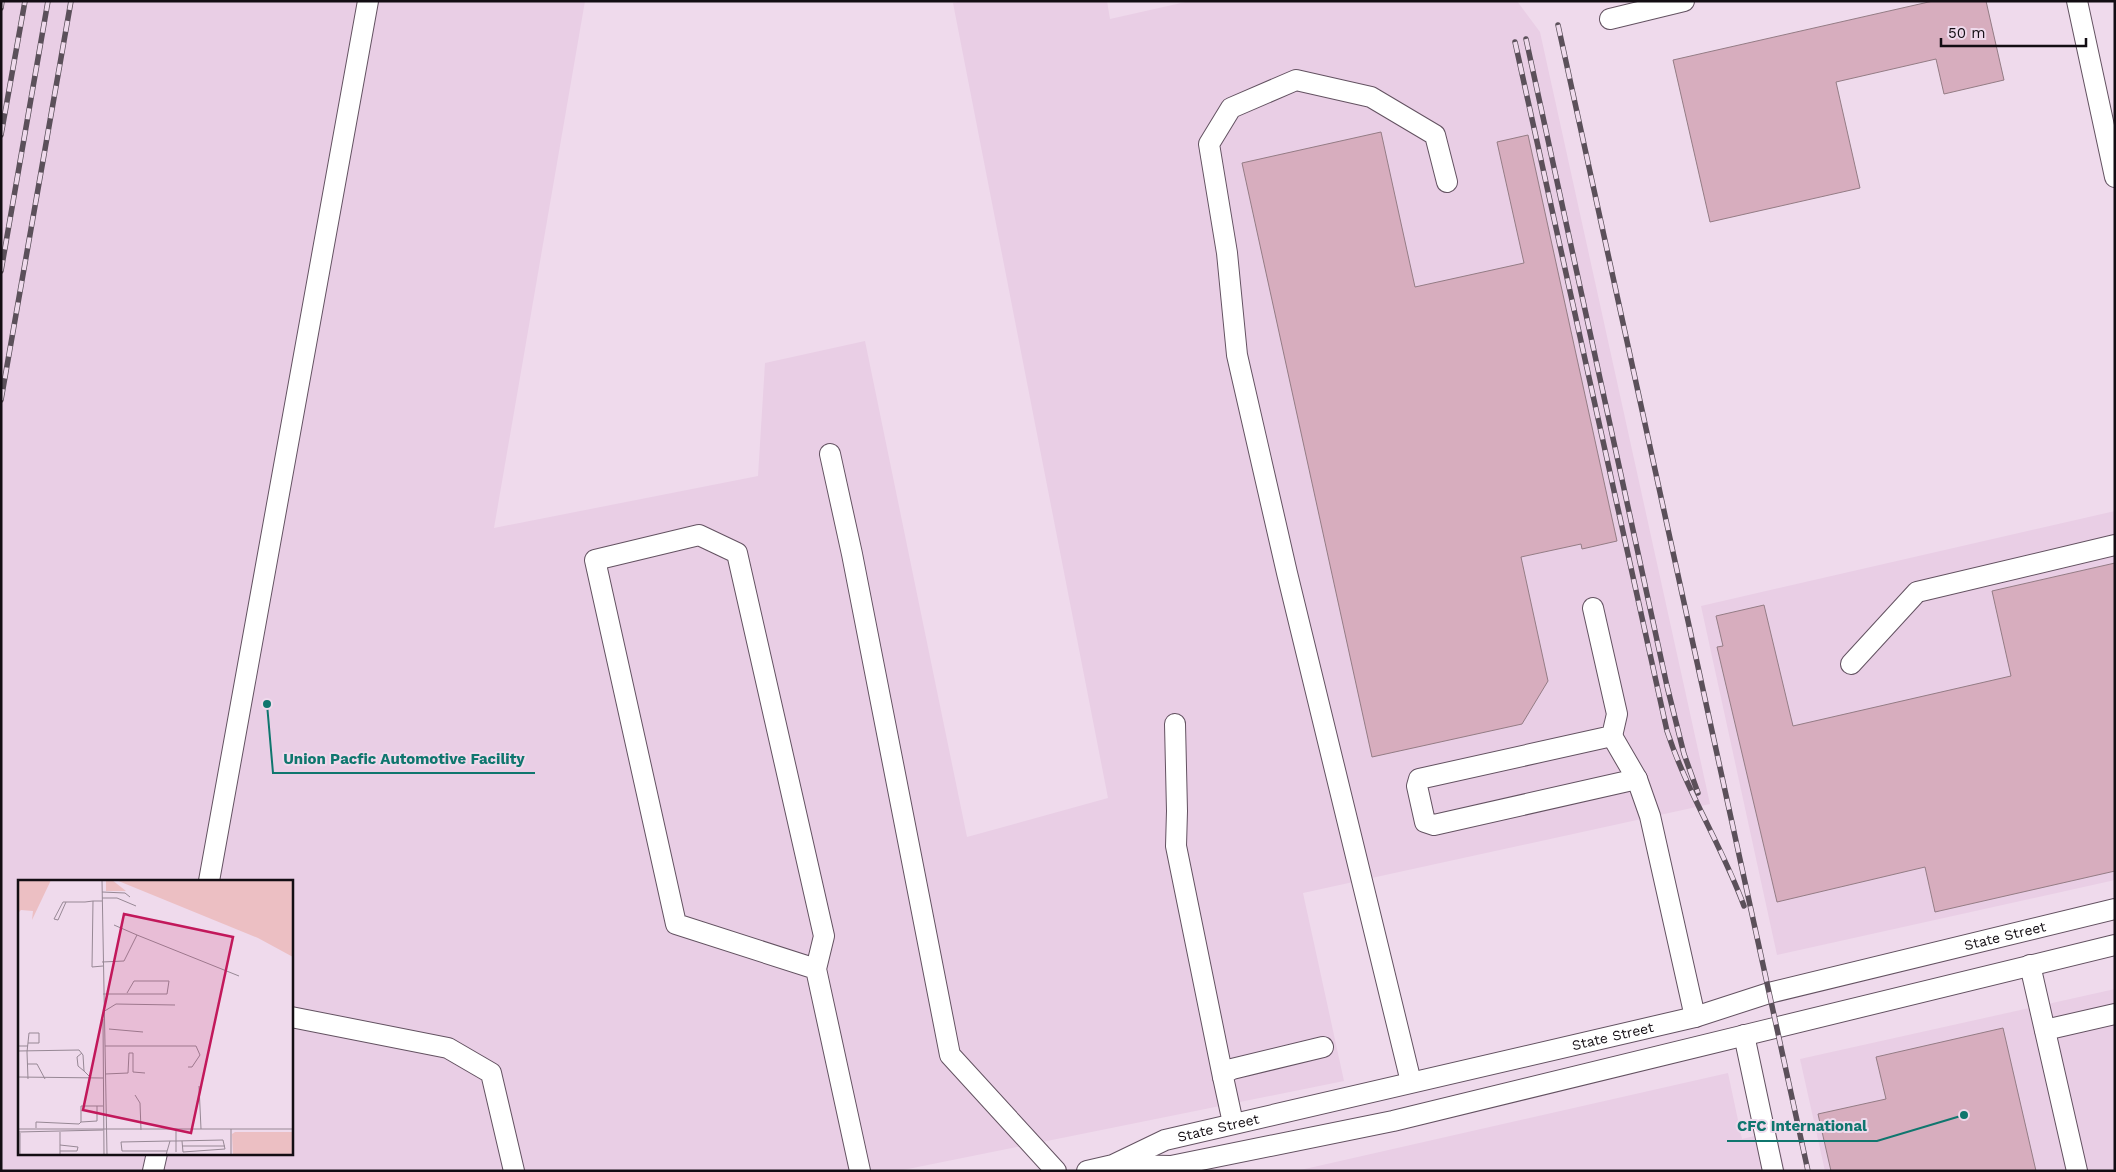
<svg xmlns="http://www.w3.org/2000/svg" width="2116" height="1172" font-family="'Work Sans',sans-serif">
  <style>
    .built { fill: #e9cee5; fill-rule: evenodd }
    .building { fill: #d7adbe; stroke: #947c85 }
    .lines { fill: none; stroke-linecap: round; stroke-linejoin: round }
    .minor-casing { stroke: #635261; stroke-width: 22 }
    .minor { stroke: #fff; stroke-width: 20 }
    .rail-casing { stroke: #5b505a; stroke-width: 5.5 }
    .rail { stroke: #efdaec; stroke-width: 4; stroke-dasharray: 11; stroke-linecap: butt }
    .labels { text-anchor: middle; stroke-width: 4; stroke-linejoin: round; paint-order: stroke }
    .street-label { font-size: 14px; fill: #130d13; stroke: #efdaec }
    .inset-road { fill: none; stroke: #978895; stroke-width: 1 }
    .view { fill: #c2185b; fill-opacity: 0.15; stroke: #c2185b; stroke-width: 2.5 }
    .inset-edge { fill: none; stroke: #130d13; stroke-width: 2.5 }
    .leader { fill: none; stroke: #0f766e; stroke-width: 2 }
    .callout-dot { fill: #0f766e; stroke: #efdaec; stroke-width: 2 }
    .callout-label { font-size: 15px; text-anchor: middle; font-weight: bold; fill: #0f766e; stroke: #efdaec; stroke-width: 4; stroke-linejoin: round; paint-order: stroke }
  </style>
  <rect width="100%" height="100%" fill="#efdaec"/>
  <!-- built -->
  <path class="built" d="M1,1H585L494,528L758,476L765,363L865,341L967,837L1108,798L953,3L962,1H1107L1110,19L1190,1H1517L1540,32L1710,804L1303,893L1344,1081L898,1171H1ZM19,881H291V1153H19Z
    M2115,511V880L1777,955L1701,606Z
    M2115,989V1171H1825L1800,1059Z
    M1728,1073L1742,1139L1776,1131L1785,1171H1296Z"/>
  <!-- building -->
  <path class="building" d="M1933,1H1986L2004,80L1944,94L1936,59L1836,82L1860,188L1710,222L1673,60Z
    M1381,132L1415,287L1524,263L1497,142L1528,135L1617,541L1582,549L1581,544L1521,557L1548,681L1522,724L1372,757L1242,163Z
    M2115,563V871L1935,912L1925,867L1777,902L1717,647L1723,646L1716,616L1764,605L1793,726L2011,676L1992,591Z
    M2003,1028L2036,1171H1831L1818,1114L1886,1099L1876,1057Z"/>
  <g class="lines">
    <!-- minor casing -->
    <g class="minor-casing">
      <g id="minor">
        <path d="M2077,1L2115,177"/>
        <path d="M1610,19L1684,1"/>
        <path d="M830,454L852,554L950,1055L1056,1171"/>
        <path d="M1593,608L1617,714L1612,736L1419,779L1417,786L1425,822L1434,825L1637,779L1650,816L1695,1017"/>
        <path d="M1851,664L1917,592L2115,545"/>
        <path d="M1175,724L1177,811L1176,846L1223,1077"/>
        <path d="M1612,736L1637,779"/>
        <path d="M209,881L368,1"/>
        <path d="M2030,965L2077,1171"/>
        <path d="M816,969L676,924L595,560L699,535L737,553L824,936L816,969L860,1171"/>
        <path d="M291,1017L448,1048L491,1073L514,1171"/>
        <path d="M2045,1030L2115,1014"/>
        <path d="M1744,1035L1773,1171"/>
        <path d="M1411,1082L1287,573L1237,355L1227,253L1209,144L1231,108L1296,80L1371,97L1435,135L1447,182"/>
        <path d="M1233,1123L1223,1077L1225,1073L1232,1069L1323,1047"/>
        <path d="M1118,1165L1171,1166L1393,1121L2115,945"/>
        <path d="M153,1171L157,1153"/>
        <path id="s1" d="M1087,1171L1113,1165L1165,1140L1695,1017L1769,993L2115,909"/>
      </g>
    </g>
    <!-- minor -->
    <use href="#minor" class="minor"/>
    <!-- rail casing -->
    <g class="rail-casing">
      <path id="rail" d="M1,8L2,1
        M1558,25L1808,1171
        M1526,39L1667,686L1684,754L1698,793
        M1515,42L1667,731C1687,792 1722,846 1744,906
        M1,135L25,1
        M1,271L48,1
        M1,400L71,1"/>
    </g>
    <!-- rail -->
    <use href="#rail" class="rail"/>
  </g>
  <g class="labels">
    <!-- street labels -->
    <g class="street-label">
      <text dy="5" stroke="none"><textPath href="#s1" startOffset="949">State Street</textPath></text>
      <text dy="5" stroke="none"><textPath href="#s1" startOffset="544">State Street</textPath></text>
      <text dy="5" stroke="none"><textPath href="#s1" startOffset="139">State Street</textPath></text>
    </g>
  </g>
  <!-- overview -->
  <g transform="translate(18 880)">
    <rect width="275" height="275" fill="#efdaec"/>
    <path d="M0,0H33L14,40L15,31L3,30L0,33ZM88,0H94L108,11H88ZM98,0H275V77L240,58ZM217,252H275V275H215L214,254Z" fill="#ecbfc3"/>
    <path class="inset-road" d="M84,0L89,275M84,12L107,13L112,17M84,18H99L118,26M75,21L74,87L85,86M48,22L40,40L36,39L45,22H67L75,21H84M96,45L119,55M84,82L106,81L119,55L221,96M85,114H149L151,101H116L109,113M85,132L98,124L157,125M85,139L86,275M91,149L125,152M10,166H0V171L61,170L65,175L66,191L73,198M87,166H178L182,175L174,187H170M64,173L59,177L60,186L66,191M9,184H19L27,199M87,194L110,193L111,173H115V192L127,193M0,197L85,198M10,199L9,172L11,153H21V163H10M181,206L183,249M117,215L122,223L123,250M79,226V241L63,242V226H85M18,248V242L61,244L63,242M0,249H275M0,252L85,250M42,252V275M2,253V275M42,265L60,267L59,271H42M164,266H207M149,271H104L103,262L152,261M158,272V261L205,260L207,269L165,272L164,261M148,275L152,261H158V249M213,275V249"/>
    <path class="view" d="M106,34L215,57L173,253L65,230Z"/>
    <rect width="275" height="275" class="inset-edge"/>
  </g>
  <!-- callouts -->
  <path class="leader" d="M267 704L273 773H535M1964 1115L1877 1141H1727"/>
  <g class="callout-dot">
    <circle cx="267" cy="704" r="5"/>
    <circle cx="1964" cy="1115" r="5"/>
  </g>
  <g class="callout-label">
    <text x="404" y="764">Union Pacfic Automotive Facility</text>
    <text x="1802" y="1131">CFC International</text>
  </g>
  <!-- border -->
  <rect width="2116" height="1172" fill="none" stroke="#130d13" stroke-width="5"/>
  <!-- scale -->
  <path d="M1941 38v8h145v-8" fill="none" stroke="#130d13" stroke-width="2.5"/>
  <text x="1948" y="38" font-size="15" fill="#130d13" stroke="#efdaec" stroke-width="4" paint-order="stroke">50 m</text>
</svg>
